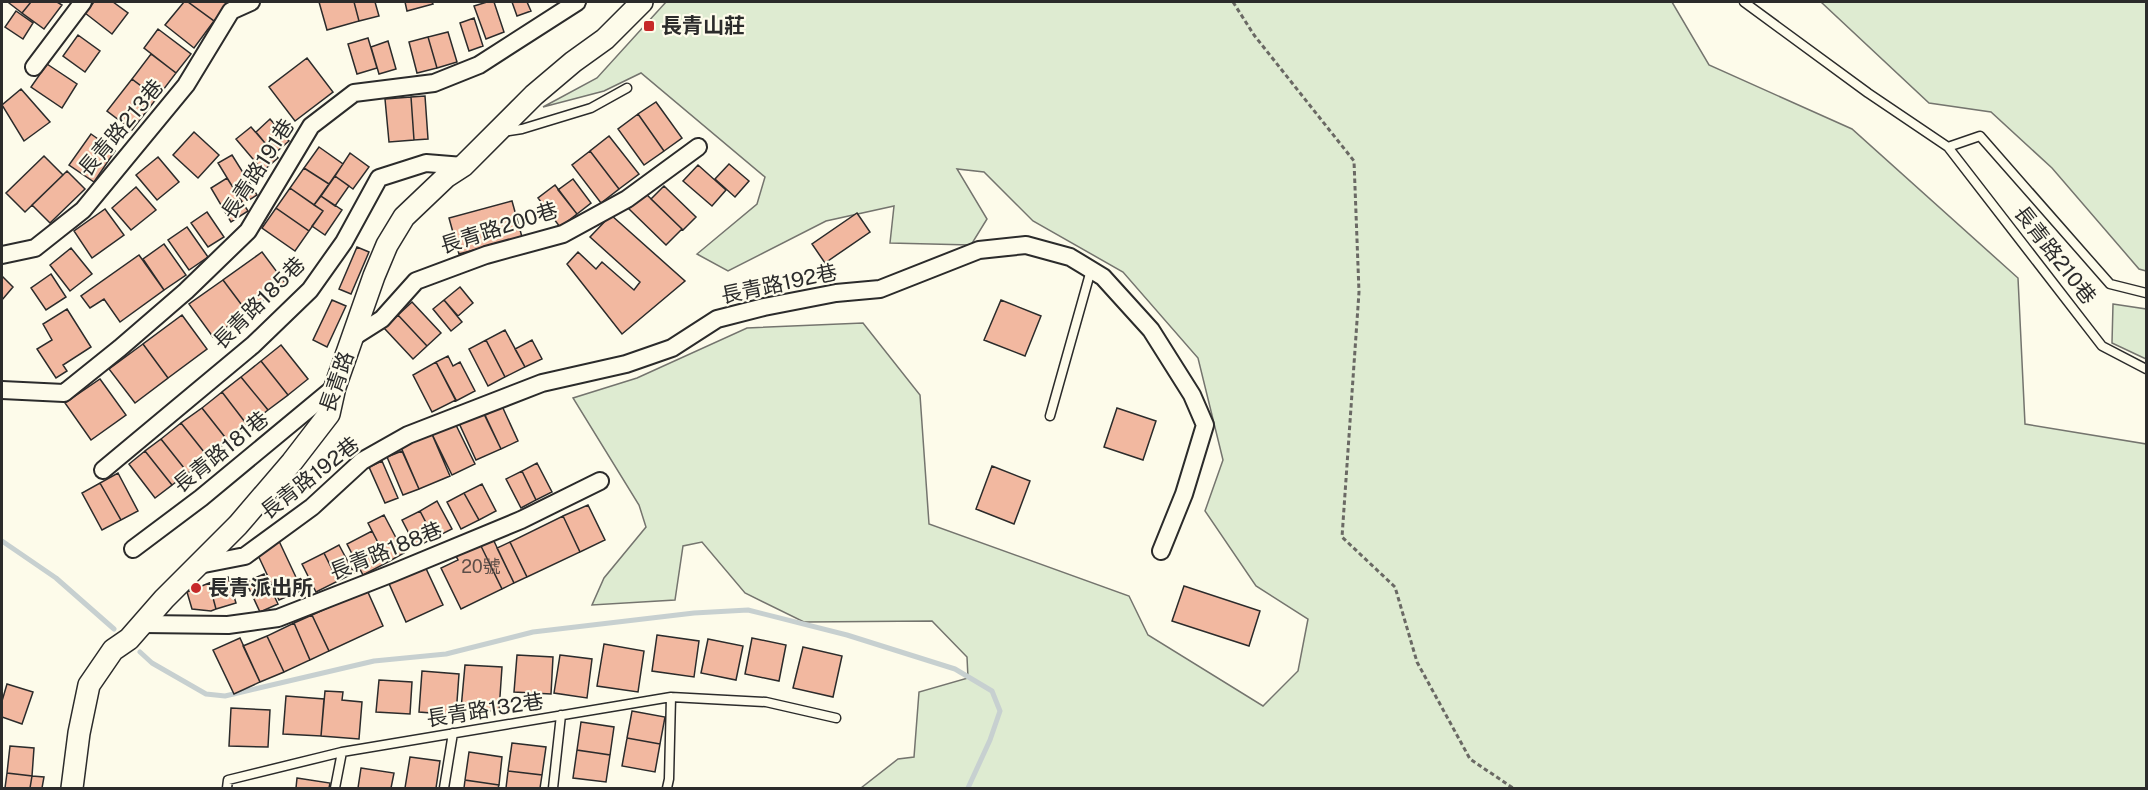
<svg xmlns="http://www.w3.org/2000/svg" width="2148" height="790" font-family="'Public Sans','Noto Sans TC',sans-serif">
  <style>
    .green { fill: #deebd1; stroke: #74746e; stroke-width: 1.5 }
    .lines { fill: none; stroke-linecap: round; stroke-linejoin: round }
    .stream { stroke: #c7d0d0; stroke-width: 5 }
    .building { fill: #f2b8a0; stroke: #2b2b2b; stroke-width: 1.5 }
    .service-casing { stroke: #2b2b2b; stroke-width: 11 }
    .minor-casing { stroke: #2b2b2b; stroke-width: 20 }
    .tertiary-casing { stroke: #2b2b2b; stroke-width: 24 }
    .path { stroke: #6a6964; stroke-width: 3; stroke-dasharray: 4.5 3; stroke-linecap: butt }
    .service { stroke: #fdfbea; stroke-width: 8 }
    .minor { stroke: #fdfbea; stroke-width: 16 }
    .tertiary { stroke: #fdfbea; stroke-width: 21 }
    .poi-dot { fill: #c62828; stroke: #fdfbea; stroke-width: 2 }
    .labels { text-anchor: middle; stroke-width: 4.5; stroke-linejoin: round; paint-order: stroke }
    .number-label { font-size: 18px; fill: #5d4e48 }
    .poi-label { font-size: 21px; font-weight: bold; fill: #2b2b2b; stroke: #fdfbea; text-anchor: start }
    .street-label { font-size: 21px; fill: #2b2b2b; stroke: #fdfbea }
  </style>
  <rect width="100%" height="100%" fill="#fdfbea"/>
  <!-- green -->
  <path class="green" d="M666,2H1672L1709,65L1852,129L2018,278L2025,424L2146,444V788H861L898,759L914,757L919,692L968,678L967,657L932,621L804,622L745,593L702,542L683,546L675,600L592,605L604,578L646,527L639,505L573,398L637,378L747,328L863,323L920,395L929,524L1129,596L1148,635L1263,706L1298,671L1308,619L1256,586L1205,511L1223,460L1198,358L1123,272L1033,221L984,172L957,169L987,219L971,245L890,243L894,206L826,221L728,271L697,254L757,204L765,177L641,73L604,91L543,107L597,78Z
    M1821,2H2146V271L2139,269L2052,168L1991,112L1929,103Z
    M2113,304L2146,309V359L2112,343Z"/>
  <g class="lines">
    <!-- stream -->
    <path class="stream" d="M2,541L56,578L114,629
      M140,652L152,663L206,694L225,696L374,661L446,654L533,632L694,613L748,610L847,635L955,669L992,691L1000,711L990,740L968,788"/>
  </g>
  <!-- building -->
  <path class="building" d="M10,2H31L22,13L9,3Z
    M31,2H57L62,5L44,29L22,13Z
    M94,2H113L128,13L112,34L85,13Z
    M184,2H188L214,21L194,48L165,25Z
    M188,2H230L214,21Z
    M319,2H354L359,21L327,30Z
    M354,2H375L379,16L359,21Z
    M405,2H432L433,4L407,11Z
    M487,2H494L504,32L486,39L474,6Z
    M512,2H527L531,11L517,16Z
    M16,11L33,23L23,39L5,27Z
    M474,18L483,46L469,51L460,23Z
    M158,29L191,54L176,73L144,48Z
    M448,32L457,62L437,68L428,37Z
    M78,35L100,51L85,72L63,56Z
    M428,37L437,68L417,73L409,42Z
    M368,38L377,68L357,74L348,44Z
    M388,41L396,69L379,74L371,47Z
    M151,54L176,73L157,98L132,79Z
    M307,58L333,92L295,121L269,87Z
    M47,64L77,84L62,108L31,87Z
    M132,79L157,98L132,130L107,111Z
    M21,89L50,122L24,141L2,105Z
    M425,96L428,139L414,140L411,97Z
    M411,97L414,140L389,142L385,99Z
    M656,102L682,138L664,151L638,114Z
    M638,114L664,151L644,165L618,129Z
    M270,119L289,141L274,154L256,132Z
    M251,127L278,158L263,171L236,139Z
    M194,132L219,155L198,178L173,155Z
    M91,134L115,151L94,182L69,165Z
    M609,136L639,174L619,189L590,151Z
    M319,147L343,164L329,184L304,168Z
    M590,151L619,189L601,203L572,165Z
    M350,153L369,167L353,189L335,176Z
    M232,155L257,195L243,204L218,163Z
    M44,156L63,175L25,212L6,193Z
    M158,157L179,182L157,200L136,175Z
    M729,164L749,181L735,197L715,179Z
    M698,165L726,190L712,206L683,181Z
    M304,168L329,184L314,205L290,188Z
    M67,171L85,189L50,223L32,205Z
    M335,176L349,186L335,206L321,196Z
    M227,178L248,211L231,222L211,188Z
    M573,179L591,203L577,214L558,190Z
    M555,185L577,214L560,227L538,198Z
    M664,186L696,217L683,230L651,199Z
    M136,187L156,210L131,230L112,208Z
    M290,188L323,211L309,231L276,208Z
    M644,192L682,229L666,245L628,208Z
    M321,196L342,210L325,235L312,226L323,211L314,205Z
    M512,201L522,237L459,254L449,218Z
    M276,208L309,231L295,251L262,228Z
    M105,209L124,235L92,258L74,231Z
    M207,212L224,237L208,247L191,223Z
    M857,213L870,232L825,263L812,244Z
    M611,215L685,281L622,334L567,264L578,252L596,269L602,262L634,290L640,282L590,237Z
    M187,227L208,257L189,270L168,240Z
    M164,244L186,275L164,290L143,259Z
    M357,247L369,252L351,294L339,289Z
    M71,248L92,274L70,291L50,265Z
    M262,252L286,284L247,312L223,280Z
    M139,255L164,290L120,322L104,299L90,308L81,296Z
    M51,274L66,297L46,310L31,288Z
    M2,276L13,287L2,300Z
    M223,280L247,312L213,337L189,304Z
    M460,287L473,303L458,316L444,300Z
    M332,300L346,306L327,347L313,340Z
    M444,300L462,322L451,331L433,309Z
    M1001,300L1041,316L1025,356L984,340Z
    M412,302L441,333L427,346L398,315Z
    M67,309L91,347L63,365L67,371L56,378L37,349L52,340L43,324Z
    M182,315L207,349L168,378L143,344Z
    M398,315L427,346L413,359L384,328Z
    M505,330L525,367L505,377L486,340Z
    M486,340L505,377L488,386L469,349Z
    M532,340L542,359L525,367L515,349Z
    M143,344L168,378L135,403L109,369Z
    M281,345L308,379L288,395L261,361Z
    M448,356L453,366L460,362L475,391L456,401L436,362Z
    M261,361L288,395L268,410L241,377Z
    M436,362L456,400L432,412L413,375Z
    M241,377L268,410L248,426L222,392Z
    M100,379L126,415L91,440L65,403Z
    M222,392L248,426L228,441L202,408Z
    M502,406L518,441L501,449L485,415Z
    M202,408L228,441L208,457L181,423Z
    M1117,408L1156,421L1143,460L1104,447Z
    M482,410L501,449L476,460L458,421Z
    M454,421L475,464L452,475L431,432Z
    M181,423L208,457L188,473L161,439Z
    M431,432L450,476L419,489L400,445Z
    M161,439L188,473L172,485L145,451Z
    M145,451L172,485L155,498L129,464Z
    M402,451L419,489L403,495L387,457Z
    M382,461L398,498L385,503L369,467Z
    M537,463L552,492L536,500L522,471Z
    M992,466L1030,481L1014,524L976,509Z
    M522,471L536,500L521,508L506,479Z
    M118,473L138,511L121,520L100,483Z
    M100,483L121,520L102,530L82,493Z
    M482,484L496,511L479,520L464,493Z
    M464,493L479,520L461,529L447,502Z
    M437,501L452,529L434,538L420,511Z
    M588,505L605,540L580,552L563,516Z
    M420,511L434,538L416,547L402,520Z
    M384,515L404,553L388,562L368,523Z
    M563,516L580,552L527,577L510,542Z
    M372,531L388,562L363,575L347,544Z
    M492,537L514,583L502,589L479,542Z
    M279,541L302,590L279,600L256,551Z
    M479,542L502,589L461,609L441,568L458,560L455,554Z
    M510,542L527,577L514,583L497,548Z
    M339,545L354,573L338,581L324,553Z
    M324,553L338,581L316,592L302,564Z
    M423,562L443,605L406,622L387,579Z
    M264,574L278,604L260,612L246,582Z
    M228,577L236,603L216,609L209,583Z
    M209,583L216,609L211,611L192,609L187,592Z
    M1184,586L1260,611L1249,646L1172,621Z
    M367,590L383,626L329,651L312,615Z
    M312,615L329,651L310,660L294,623Z
    M294,623L310,660L284,672L267,636Z
    M657,635L699,641L694,677L652,671Z
    M267,636L284,672L260,682L243,646Z
    M240,638L260,682L234,694L213,650Z
    M752,638L786,645L779,681L745,674Z
    M708,639L743,646L736,680L701,673Z
    M604,644L644,651L638,692L597,686Z
    M803,647L842,656L833,697L793,688Z
    M517,655L553,657L551,694L514,692Z
    M560,655L592,659L587,698L554,693Z
    M465,665L502,667L499,711L461,709Z
    M422,671L459,674L456,715L419,712Z
    M379,680L412,682L410,714L376,712Z
    M7,684L33,692L22,724L2,717V701Z
    M325,691L343,692L342,700L362,702L359,739L321,736Z
    M286,696L324,699L321,736L283,734Z
    M231,708L270,710L268,747L229,746Z
    M632,711L665,717L660,744L627,738Z
    M581,722L614,727L610,755L577,750Z
    M627,738L660,744L655,772L622,766Z
    M512,743L546,747L542,775L508,771Z
    M10,746L34,748L32,776L7,773Z
    M577,750L610,755L606,782L573,778Z
    M469,752L502,757L499,785L465,780Z
    M410,757L440,761L436,788H405Z
    M361,768L394,773L391,788H358Z
    M508,771L542,775L540,788H506Z
    M7,773L32,776L30,788H5Z
    M32,776L44,777L42,788H30Z
    M297,778L330,783L329,788H296Z
    M465,780L499,785L498,788H464Z"/>
  <g class="lines">
    <!-- service casing -->
    <g class="service-casing">
      <path id="service" d="M1744,2L1868,93L1948,147L1980,136L2110,284L2146,293
        M502,132L522,129L591,108L627,88
        M1948,147L2102,346L2146,369
        M1050,416L1091,270
        M671,697L766,702L836,718
        M227,788L228,780L342,752
        M335,788L342,752L671,697L669,779L667,788
        M444,788L453,733
        M553,788L561,715"/>
    </g>
    <!-- minor casing -->
    <g class="minor-casing">
      <path id="minor" d="M34,67L83,2
        M2,255L35,248L83,210L186,85L231,11L251,2
        M352,338L382,319L416,281L486,255L563,234L627,199L698,147
        M2,390L64,393L120,348L186,291L248,231L311,126L354,93L434,83L479,65L577,2
        M103,470L253,345L310,290L344,242L379,178L426,163L463,166
        M133,549L201,498L335,387
        M199,565L245,556L312,507L362,461L408,435L542,383L626,364L672,348L717,319L764,307L836,293L880,289L979,250L1026,245L1070,257L1103,277L1151,330L1192,395L1205,425L1184,494L1161,551
        M143,624L228,625L278,618L393,573L521,520L600,481"/>
    </g>
    <!-- tertiary casing -->
    <g class="tertiary-casing">
      <path id="tertiary" d="M72,788L79,733L89,685L113,650L129,639L164,599L238,525L292,462L329,414L335,387L374,276L387,245L404,217L446,177L463,166L534,95L573,62L605,39L642,2"/>
    </g>
    <!-- path -->
    <path class="path" d="M1233,2L1254,35L1354,161L1359,292L1342,537L1395,587L1417,662L1470,759L1513,788"/>
    <!-- service -->
    <use href="#service" class="service"/>
    <!-- minor -->
    <use href="#minor" class="minor"/>
    <!-- tertiary -->
    <use href="#tertiary" class="tertiary"/>
  </g>
  <!-- markers -->
  <g class="poi-dot">
    <rect x="643" y="20" width="12" height="12" rx="3"/>
    <circle cx="196" cy="588" r="6"/>
  </g>
  <g class="labels">
    <!-- number labels -->
    <g class="number-label">
      <text x="481" y="573">20號</text>
    </g>
    <!-- poi labels -->
    <g class="poi-label">
      <text x="661" y="33">長青山莊</text>
      <text x="208" y="595">長青派出所</text>
    </g>
    <!-- street labels -->
    <g class="street-label">
      <text transform="translate(121 128) rotate(-50)" y="7">長青路213巷</text>
      <text transform="translate(258 169) rotate(-57)" y="7">長青路191巷</text>
      <text transform="translate(499 228) rotate(-18)" y="7">長青路200巷</text>
      <text transform="translate(2055 255) rotate(52)" y="7">長青路210巷</text>
      <text transform="translate(779 284) rotate(-12)" y="7">長青路192巷</text>
      <text transform="translate(259 303) rotate(-45)" y="7">長青路185巷</text>
      <text transform="translate(337 382) rotate(-71)" y="7">長青路</text>
      <text transform="translate(221 452) rotate(-39)" y="7">長青路181巷</text>
      <text transform="translate(310 478) rotate(-38)" y="7">長青路192巷</text>
      <text transform="translate(386 551) rotate(-22)" y="7">長青路188巷</text>
      <text transform="translate(485 710) rotate(-9)" y="7">長青路132巷</text>
    </g>
  </g>
  <!-- border -->
  <rect width="2148" height="790" fill="none" stroke="#2b2b2b" stroke-width="6"/>
</svg>
